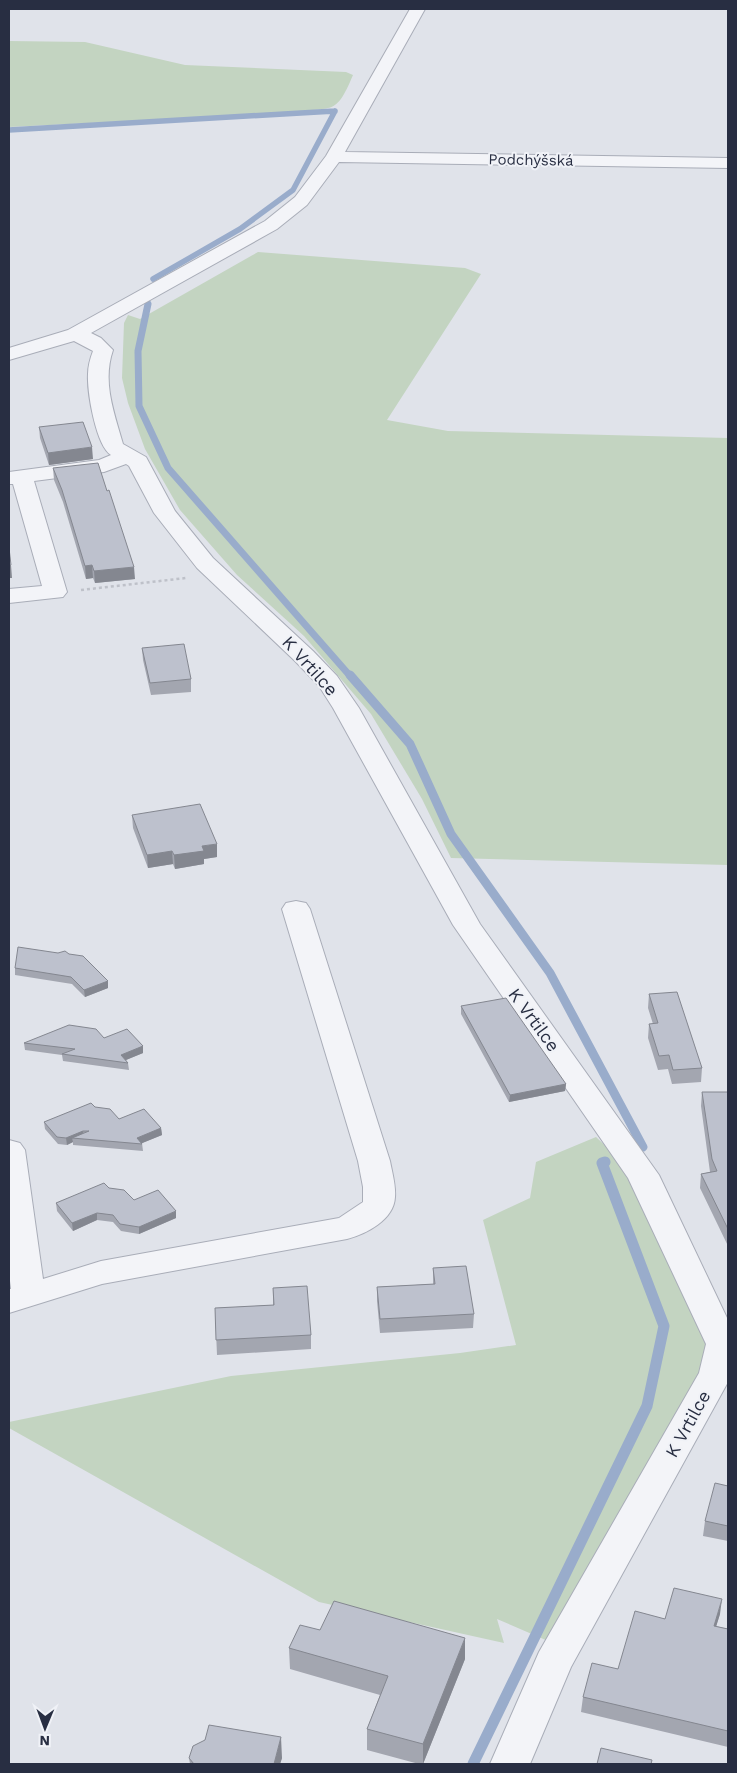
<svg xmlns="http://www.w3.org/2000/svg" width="737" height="1773" font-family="'Work Sans',sans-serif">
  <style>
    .green { fill: #c3d4c1 }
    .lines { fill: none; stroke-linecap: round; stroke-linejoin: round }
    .stream-far3 { stroke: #99accb; stroke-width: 5.5 }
    .stream-far2 { stroke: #99accb; stroke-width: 7 }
    .stream-far1 { stroke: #99accb; stroke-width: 9 }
    .stream { stroke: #99accb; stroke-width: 11 }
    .minor-casing { stroke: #a9adb8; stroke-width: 2 }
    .path { stroke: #bec1c9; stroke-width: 2.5; stroke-dasharray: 3 3; stroke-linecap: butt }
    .minor { fill: #f3f4f8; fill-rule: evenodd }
    .wall { fill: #a3a6b0 }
    .shaded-wall { fill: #848790 }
    .building { fill: #bdc1cd; stroke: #848790 }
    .labels { text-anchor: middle; stroke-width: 4; stroke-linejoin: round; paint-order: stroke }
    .far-street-label { font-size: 15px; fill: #282e42; stroke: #f0f2f7 }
    .street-label { font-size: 18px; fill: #282e42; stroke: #f0f2f7 }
  </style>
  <rect width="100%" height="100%" fill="#e0e3ea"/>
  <!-- green -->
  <path class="green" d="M9,41L85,42L185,65L346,72L353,75C335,118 333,105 292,113L9,127Z
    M258,252L465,268L481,274L387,420L448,431L728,438V865L451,858L422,799L371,714L304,636L237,575L180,510L145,449L128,403L122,378L124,323L128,315L140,319Z
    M596,1137L630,1169L685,1255L709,1351L694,1389L548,1641L497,1619L504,1643L319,1602L9,1428V1422L231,1376L460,1353L516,1345L483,1220L530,1198L536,1162Z"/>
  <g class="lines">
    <!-- stream-far3 -->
    <path class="stream-far3" d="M9,130L335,111
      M153,279L240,229L293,190L335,111"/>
    <!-- stream-far2 -->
    <path class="stream-far2" d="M148,304L138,351L139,406L168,468L351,677"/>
    <!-- stream-far1 -->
    <path class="stream-far1" d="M350,675L410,744L451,834L550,973L643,1147"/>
    <!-- stream -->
    <path class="stream" d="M473,1764L647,1406L664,1326L602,1163L605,1162"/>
    <!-- minor casing -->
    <g class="minor-casing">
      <path id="minor" d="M410,9H425L345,152L728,158V168L339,162L307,205L277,229L91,333L101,338L113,350C102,382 114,412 123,444L146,457L175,511L213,558L313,651L337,676L359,708L480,924L659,1175L728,1320V1382L571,1667L530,1764H490L539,1652L699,1373L706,1344L628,1178L453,925L333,708L319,686L295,661L197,568L154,513L129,466L126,464L104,472L34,481L67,592L63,597L9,603V589L42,586L13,484H9V472L99,460L111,455C96,446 87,392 88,374C88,366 90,359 93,351L74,341L9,360V348L68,330L265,221L295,197L326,156Z
        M296,901L306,903L310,909L390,1161C392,1172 396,1185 395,1197C394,1220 366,1234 347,1239L102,1284L9,1313V1289H11L9,1273V1140L20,1143L25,1150L43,1279L101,1261L339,1218L363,1202V1187L358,1161L282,909L286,903Z"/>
    </g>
    <!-- path -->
    <path class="path" d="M81,590L186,578"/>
    <!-- minor -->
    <use href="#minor" class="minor"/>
  </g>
  <!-- wall -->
  <path class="wall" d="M39,427L93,459L49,465L40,438Z
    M53,468L135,579L95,583L93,578L86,579L63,502L54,480Z
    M142,648L191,679V692L151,695L143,660Z
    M132,815L217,857L204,859V864L175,869L173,864L148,868L133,828Z
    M69,954L108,981V988L85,997L72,984L15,975V968Z
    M649,994L702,1068L701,1082L672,1084L668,1069L658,1070L648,1038L649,1024H653L648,1008Z
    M461,1006L566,1084L565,1091L509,1102L461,1014Z
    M104,1038L143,1046V1053L126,1060L128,1063L129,1070L63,1061L62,1055L25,1050L24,1043Z
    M702,1092H728V1246L700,1188L701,1174L710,1172L701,1106Z
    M95,1107L119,1119L161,1128L162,1135L142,1143L143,1151L73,1145V1142L67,1145L58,1144L45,1129L44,1122Z
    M109,1188L134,1200L176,1218L139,1234L121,1231L113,1222L97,1220L73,1231L57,1211L56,1203Z
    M433,1268L474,1314L473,1328L380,1333L377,1301V1287L433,1284Z
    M273,1288L311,1335V1349L217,1355L215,1308L273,1305Z
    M728,1486V1541L703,1536L705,1521Z
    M720,1614L716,1626L728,1629V1747L581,1712L583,1697L618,1669L665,1619Z
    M320,1630L465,1659L423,1764H419L367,1750V1729L380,1695L290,1669L289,1648Z
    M189,1758H282L280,1764H190Z"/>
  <!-- shaded-wall -->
  <path class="shaded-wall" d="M92,447L93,459L49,465L48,453Z
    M9,565H11L12,578H9Z
    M92,565L93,578L86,579L85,566Z
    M134,567L135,579L95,583L94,571Z
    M217,844V857L204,859V864L175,869L174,855L202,846Z
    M172,851L173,864L148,868L147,855Z
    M108,981V988L85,997L84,990Z
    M143,1046V1053L121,1062V1055Z
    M566,1084L565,1091L509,1102L510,1095Z
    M161,1128L162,1135L140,1144L137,1138Z
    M83,1131L84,1138H72L73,1142L67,1145L66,1138Z
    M176,1211V1218L139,1234V1227Z
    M97,1213V1220L73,1231L72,1223Z
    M722,1599L720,1614L712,1640L714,1626Z
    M465,1638V1659L423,1764V1744Z
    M281,1737L282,1758L280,1764H274Z"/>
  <!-- building -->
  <path class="building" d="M83,422L92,447L48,453L39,427Z
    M98,463L107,491L109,490L134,567L94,571L92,565L85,566L62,490L53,468Z
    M9,548L11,565H9Z
    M184,644L191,679L150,683L142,648Z
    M200,804L217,844L202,846L204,851L174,855L172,851L147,855L132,815Z
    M18,947L58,953L65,951L69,954L83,956L108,981L84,990L71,977L15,968Z
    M677,992L702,1068L673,1070L669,1055L659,1056L649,1024L658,1023L649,994Z
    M506,998L566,1084L510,1095L461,1006Z
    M69,1025L96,1029L104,1038L127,1029L143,1046L121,1055L128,1063L62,1054L75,1049L24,1043Z
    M702,1092H728V1229L701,1174L717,1171L712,1159Z
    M91,1103L95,1107L110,1109L119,1119L144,1109L161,1128L137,1138L142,1144L72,1138L89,1131H83L66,1138L57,1137L44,1122Z
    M104,1183L109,1188L124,1190L134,1200L158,1190L176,1211L139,1227L120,1224L113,1215L97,1213L72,1223L56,1203Z
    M466,1266L474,1314L380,1319L377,1287L435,1284L433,1268Z
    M307,1286L311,1335L216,1340L215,1308L274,1305L273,1288Z
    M715,1483L728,1486V1526L705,1521Z
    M674,1588L722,1599L714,1626L728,1629V1731L583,1697L592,1663L618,1669L635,1611L665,1619Z
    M334,1601L465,1638L423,1744L367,1729L388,1676L289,1648L300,1625L320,1630Z
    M209,1725L281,1737L274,1764H194L189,1758L193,1746L205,1740Z
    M601,1748L652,1760L651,1764H597Z"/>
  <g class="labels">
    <!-- far-street labels -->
    <g class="far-street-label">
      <text transform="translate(531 160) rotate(1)" y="5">Podchýšská</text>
    </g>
    <!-- street labels -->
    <g class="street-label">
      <text transform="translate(310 666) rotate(48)" y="6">K Vrtilce</text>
      <text transform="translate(534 1020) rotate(54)" y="6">K Vrtilce</text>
      <text transform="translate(688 1424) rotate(-61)" y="6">K Vrtilce</text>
    </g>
  </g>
  <!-- border -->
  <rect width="737" height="1773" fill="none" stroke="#282e42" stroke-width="20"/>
  <!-- north arrow -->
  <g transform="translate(45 1728) rotate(181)" stroke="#f0f2f7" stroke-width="4" paint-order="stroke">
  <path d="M0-4L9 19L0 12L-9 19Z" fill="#282e42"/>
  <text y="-8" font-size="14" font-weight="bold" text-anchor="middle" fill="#282e42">N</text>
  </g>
</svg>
